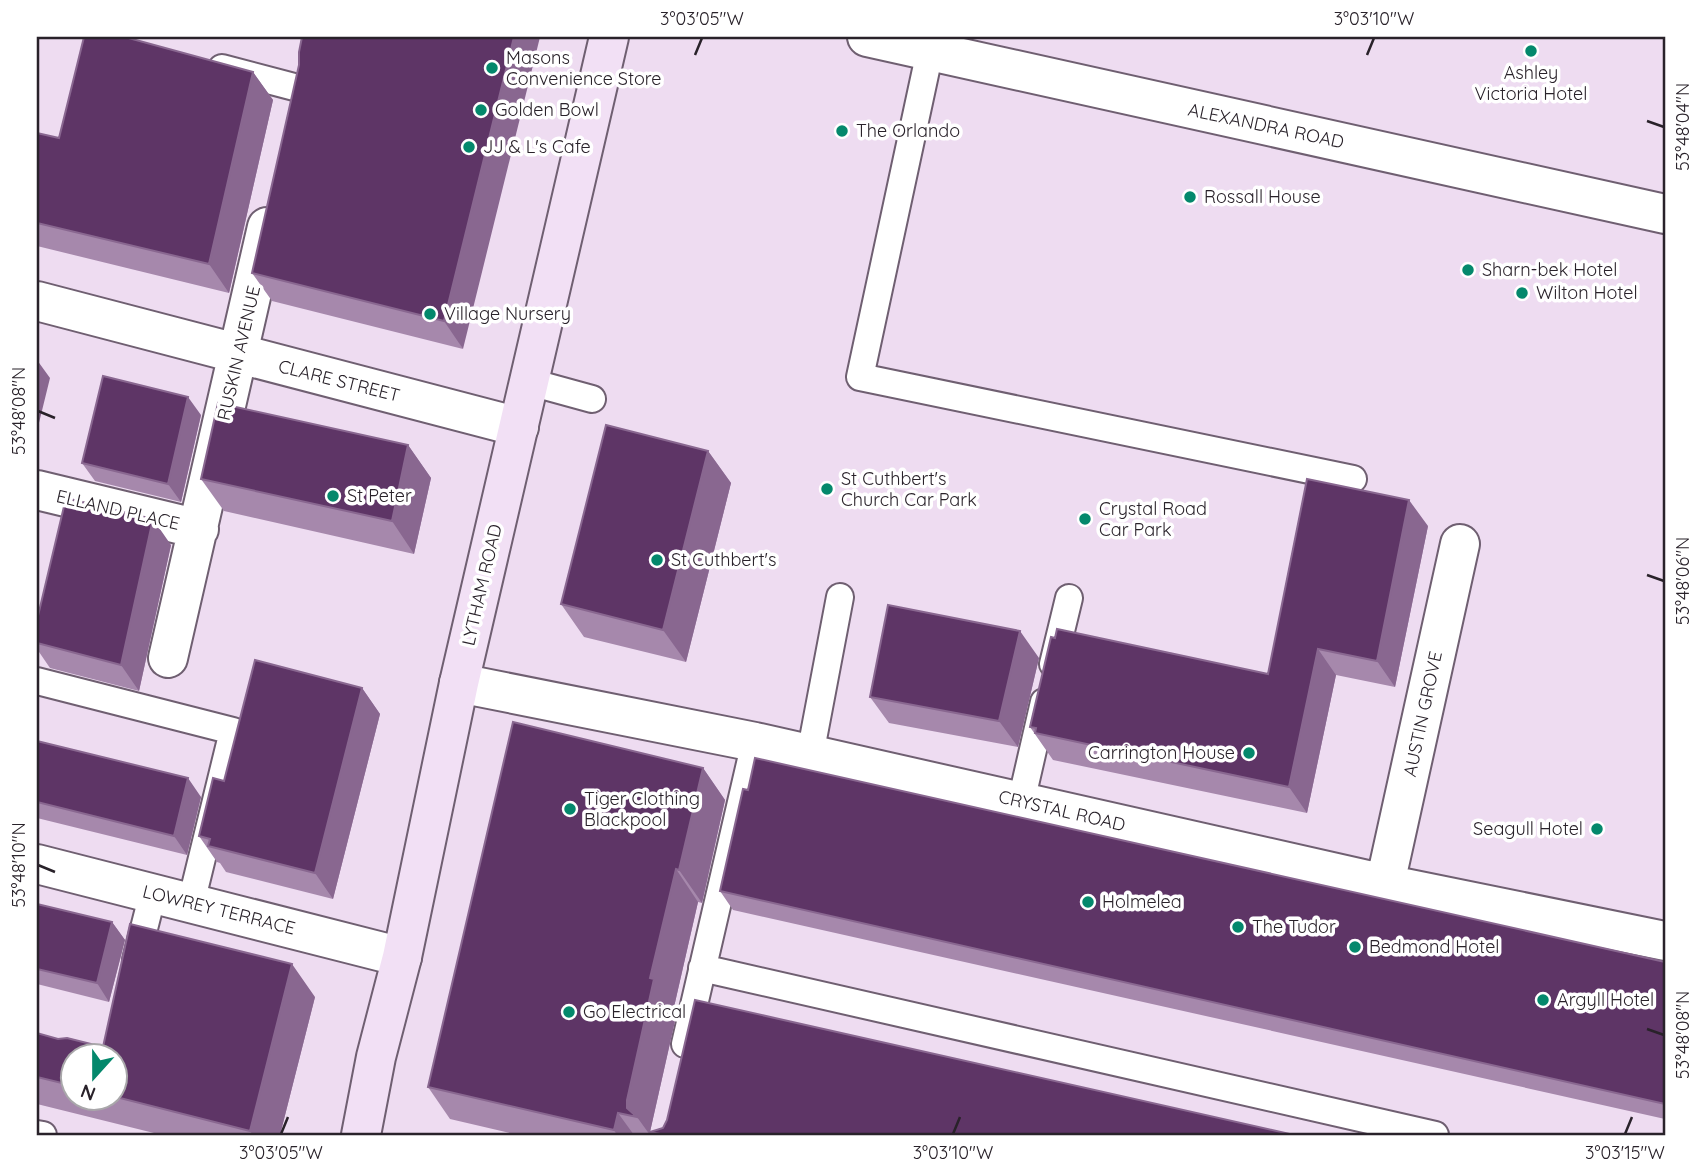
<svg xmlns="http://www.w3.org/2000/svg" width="1702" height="1172" font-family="Quicksand,sans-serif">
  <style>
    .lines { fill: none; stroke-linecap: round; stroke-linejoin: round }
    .service-casing { stroke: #6f5f71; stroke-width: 30 }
    .minor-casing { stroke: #6f5f71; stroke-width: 42 }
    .secondary-casing { stroke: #6f5f71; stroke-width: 42 }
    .service { stroke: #fff; stroke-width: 26 }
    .minor { stroke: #fff; stroke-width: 38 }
    .secondary { stroke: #f2e0f5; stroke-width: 38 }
    .wall { fill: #a688ac; fill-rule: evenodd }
    .shaded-wall { fill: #896790 }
    .building { fill: #5e3566; stroke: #896790; stroke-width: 2 }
    .ticks { fill: none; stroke: #29222a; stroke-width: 2.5 }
    .poi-dot { fill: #04886c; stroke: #fff; stroke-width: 2.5 }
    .labels { text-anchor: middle; stroke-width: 7; stroke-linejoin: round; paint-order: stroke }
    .poi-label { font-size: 18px; fill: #29222a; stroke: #fff; text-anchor: start }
    .street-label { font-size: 18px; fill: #29222a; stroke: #fff }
    .neatline { fill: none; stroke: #29222a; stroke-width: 2.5 }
    .ticks-label { font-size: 18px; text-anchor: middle; fill: #29222a }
  </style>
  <rect width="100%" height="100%" fill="#eedcf1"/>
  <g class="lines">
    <!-- service casing -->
    <g class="service-casing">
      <path id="service" d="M930,51L860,377L1353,479
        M222,68L298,88
        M530,382L592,399
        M1053,664L1069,598
        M37,681L233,731L191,903
        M810,755L840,597
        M1021,802L1044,702
        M136,960L153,893
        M702,968L1435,1135
        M685,1044L755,742
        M37,1134L43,1135"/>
    </g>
    <!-- minor casing -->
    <g class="minor-casing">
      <path id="minor" d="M867,37L1665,214
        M37,301L519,427
        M37,490L199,529
        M168,658L267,227
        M459,683L755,742L1385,884L1665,941
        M37,864L402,957
        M1385,884L1460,544"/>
    </g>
    <!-- secondary casing -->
    <g class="secondary-casing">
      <path id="secondary" d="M361,1135L376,1057L402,957L459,683L609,37"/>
    </g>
    <!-- service -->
    <use href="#service" class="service"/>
    <!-- minor -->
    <use href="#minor" class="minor"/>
    <!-- secondary -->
    <use href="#secondary" class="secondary"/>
  </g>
  <!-- wall -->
  <path class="wall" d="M299,65L463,349L272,301L252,273Z
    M253,72L273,100L229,293L37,246V133L59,138Z
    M201,415L181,502L95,481L82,463Z
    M408,445L431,478L414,554L224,511L201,479Z
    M708,451L731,483L686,662L584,637L561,604Z
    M1428,526L1395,687L1336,675L1307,813L1053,760L1030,727L1268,674Z
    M171,545L139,691L50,668L37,649V620Z
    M1039,658L1018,747L889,723L870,697Z
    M362,688L380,714L333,899L226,872L220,863L217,862L199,836L224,781Z
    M37,741L201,797L187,855L37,818Z
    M703,768L725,800L702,903L698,902L674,1007L677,1012L650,1132V1135H518L450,1119L428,1087Z
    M720,891L1665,962V1119L733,910Z
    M37,904L112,922L125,940L109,1002L37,984Z
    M315,997L280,1135H162L37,1104V1033L58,1039L103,1047ZM74,1056H116V1098H74Z"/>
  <!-- shaded-wall -->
  <path class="shaded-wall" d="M514,37H540L463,349L444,321Z
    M253,72L273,100L229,293L209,264Z
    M37,360L50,378L37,431Z
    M188,397L201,415L181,502L168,484Z
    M408,445L431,478L414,554L392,521Z
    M708,451L731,483L686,662L663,630Z
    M1409,500L1428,526L1395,687L1377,661Z
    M153,519L171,545L139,691L121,665Z
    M1020,631L1039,658L1018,747L999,721Z
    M1318,649L1336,675L1307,813L1289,787Z
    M362,688L380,714L333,899L315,873Z
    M703,768L725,800L702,903L679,870Z
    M188,778L201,797L187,855L174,836Z
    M676,869L698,902L674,1007L677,1012L650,1132V1135L637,1117L627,1108V1100L650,978Z
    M112,922L125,940L109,1002L97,983Z
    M292,964L315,997L280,1135H253L250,1131Z
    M618,1113L634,1135H617L614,1130Z"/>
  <!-- building -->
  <path class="building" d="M84,37H125L253,72L209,264L37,223V133L59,138Z
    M302,37H514L444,321L252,273L299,65V52Z
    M103,376L188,397L168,484L82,463Z
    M218,403L408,445L392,521L201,479Z
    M606,425L708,451L663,630L561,604Z
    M1307,479L1409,500L1377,661L1318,649L1289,787L1035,733L1036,728L1030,727L1051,637L1055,638L1057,629L1268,674Z
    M66,498L153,519L121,665L37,643V620Z
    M888,605L1020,631L999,721L870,697Z
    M255,660L362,688L315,873L208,846L210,839L199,836L213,778L224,781Z
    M513,722L703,768L679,870L676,869L650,978L654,979L627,1100V1108L637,1117L618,1113L614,1130L428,1087Z
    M37,741L188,778L174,836L37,802Z
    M755,758L1665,962V1104L720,891L743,789L748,790Z
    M37,904L112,922L97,983L37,969Z
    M130,924L292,964L250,1131L116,1097V1056H74V1086L37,1077V1033L58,1039L67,1038L103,1047Z
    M695,1000L1294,1135H665L650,1132L663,1128L667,1120Z"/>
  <!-- ticks -->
  <path class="ticks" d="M695,55L702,38M1367,55L1374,38M1647,121L1664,127M38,411L55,418M1647,575L1664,581M38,865L55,872M1647,1029L1664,1035M281,1134L288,1117M953,1134L960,1117M1625,1134L1632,1117"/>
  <!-- markers -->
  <g class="poi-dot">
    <circle cx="1531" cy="51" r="7"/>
    <circle cx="492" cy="68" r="7"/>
    <circle cx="481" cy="110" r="7"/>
    <circle cx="842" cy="131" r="7"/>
    <circle cx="469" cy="147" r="7"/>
    <circle cx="1190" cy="197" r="7"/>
    <circle cx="1468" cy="270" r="7"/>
    <circle cx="1522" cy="293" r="7"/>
    <circle cx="430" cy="314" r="7"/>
    <circle cx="827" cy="489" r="7"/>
    <circle cx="333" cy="496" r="7"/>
    <circle cx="1085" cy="519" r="7"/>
    <circle cx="657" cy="560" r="7"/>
    <circle cx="1249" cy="753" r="7"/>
    <circle cx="570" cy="809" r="7"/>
    <circle cx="1597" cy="829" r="7"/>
    <circle cx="1088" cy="902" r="7"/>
    <circle cx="1238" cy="927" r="7"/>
    <circle cx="1355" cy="947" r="7"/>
    <circle cx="1543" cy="1000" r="7"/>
    <circle cx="569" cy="1012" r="7"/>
  </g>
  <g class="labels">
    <!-- poi labels -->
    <g class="poi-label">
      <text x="506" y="64">Masons<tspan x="506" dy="21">Convenience Store</tspan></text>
      <text x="1531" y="79" text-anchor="middle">Ashley<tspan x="1531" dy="21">Victoria Hotel</tspan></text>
      <text x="495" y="116">Golden Bowl</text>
      <text x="856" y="137">The Orlando</text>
      <text x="483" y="153">JJ &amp; L's Cafe</text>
      <text x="1204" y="203">Rossall House</text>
      <text x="1482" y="276">Sharn-bek Hotel</text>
      <text x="1536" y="299">Wilton Hotel</text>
      <text x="444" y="320">Village Nursery</text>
      <text x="841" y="485">St Cuthbert's<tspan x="841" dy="21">Church Car Park</tspan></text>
      <text x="347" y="502">St Peter</text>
      <text x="1099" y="515">Crystal Road<tspan x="1099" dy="21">Car Park</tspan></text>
      <text x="671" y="566">St Cuthbert's</text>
      <text x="1235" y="759" text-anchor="end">Carrington House</text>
      <text x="584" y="805">Tiger Clothing<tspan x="584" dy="21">Blackpool</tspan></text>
      <text x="1583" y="835" text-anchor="end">Seagull Hotel</text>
      <text x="1102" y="908">Holmelea</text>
      <text x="1252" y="933">The Tudor</text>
      <text x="1369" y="953">Bedmond Hotel</text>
      <text x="1557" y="1006">Argyll Hotel</text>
      <text x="583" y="1018">Go Electrical</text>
    </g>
    <!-- street labels -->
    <g class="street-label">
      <text transform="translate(1266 126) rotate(12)" y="6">ALEXANDRA ROAD</text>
      <text transform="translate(239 353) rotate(-77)" y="6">RUSKIN AVENUE</text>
      <text transform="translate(339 381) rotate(14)" y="6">CLARE STREET</text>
      <text transform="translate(118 510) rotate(13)" y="6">ELLAND PLACE</text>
      <text transform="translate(482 585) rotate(-77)" y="6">LYTHAM ROAD</text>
      <text transform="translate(1423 714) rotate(-78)" y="6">AUSTIN GROVE</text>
      <text transform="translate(1062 811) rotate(13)" y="6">CRYSTAL ROAD</text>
      <text transform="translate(219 910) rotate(14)" y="6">LOWREY TERRACE</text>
    </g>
  </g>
  <!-- border -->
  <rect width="1702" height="1172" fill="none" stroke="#ffffff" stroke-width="77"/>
  <!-- north arrow -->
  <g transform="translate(94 1077) rotate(201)"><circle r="33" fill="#ffffff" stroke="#a9a7aa" stroke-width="2"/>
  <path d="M0-5L12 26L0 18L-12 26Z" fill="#04886c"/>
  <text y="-10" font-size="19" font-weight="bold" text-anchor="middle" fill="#29222a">N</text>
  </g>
  <rect x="38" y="38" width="1626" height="1096" class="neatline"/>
  <g class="ticks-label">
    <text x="702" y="25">3°03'05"W</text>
    <text x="1374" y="25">3°03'10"W</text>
    <text transform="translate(1683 127) rotate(-90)" y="6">53°48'04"N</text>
    <text transform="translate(19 411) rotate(-90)" y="6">53°48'08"N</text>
    <text transform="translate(1683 581) rotate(-90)" y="6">53°48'06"N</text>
    <text transform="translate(19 865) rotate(-90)" y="6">53°48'10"N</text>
    <text transform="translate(1683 1035) rotate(-90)" y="6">53°48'08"N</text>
    <text x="281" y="1159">3°03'05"W</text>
    <text x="953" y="1159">3°03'10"W</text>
    <text x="1625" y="1159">3°03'15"W</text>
  </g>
</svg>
